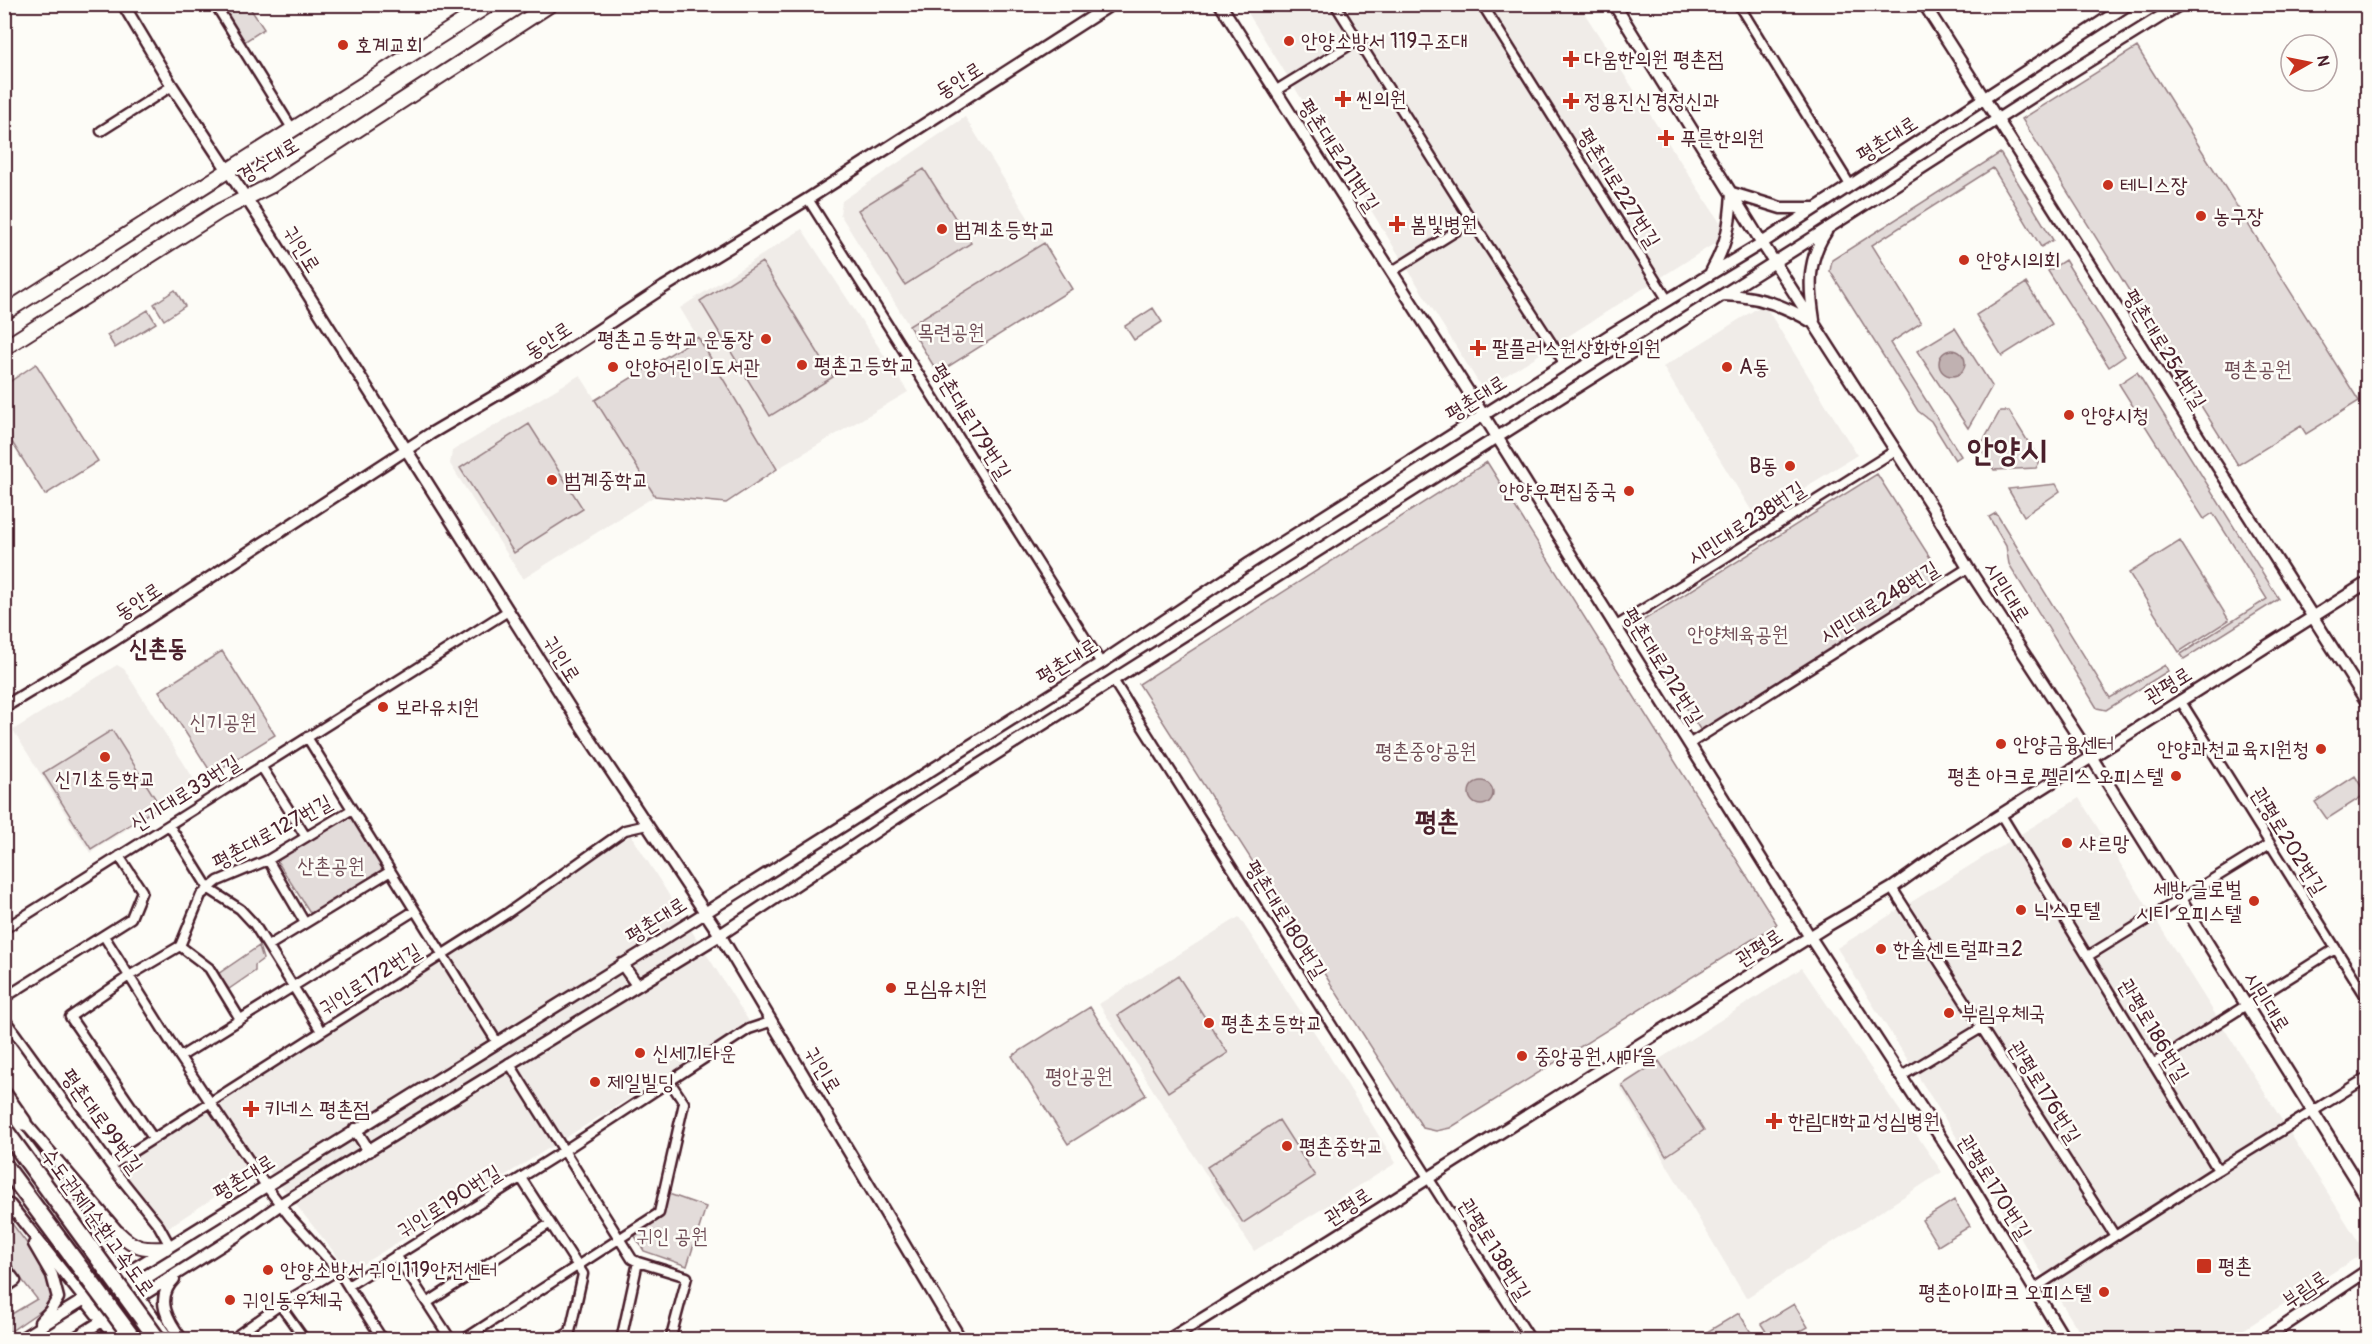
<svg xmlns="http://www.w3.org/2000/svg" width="2372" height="1344" font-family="Pangolin,'Poor Story',sans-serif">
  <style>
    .built { fill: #f0ece8 }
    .green { fill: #e3dcda; stroke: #967e82; stroke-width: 1.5 }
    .water { fill: #c0b1b1; stroke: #91777b; stroke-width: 1.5 }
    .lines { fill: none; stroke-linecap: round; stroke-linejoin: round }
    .minor-casing { stroke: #4a1f2b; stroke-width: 13 }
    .tertiary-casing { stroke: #4a1f2b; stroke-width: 15 }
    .secondary-casing { stroke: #4a1f2b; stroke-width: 16 }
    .primary-casing { stroke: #4a1f2b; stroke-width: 18 }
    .motorway-casing { stroke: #4a1f2b; stroke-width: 20 }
    .minor { stroke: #fdfcf7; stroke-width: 8 }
    .tertiary { stroke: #fdfcf7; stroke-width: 10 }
    .secondary { stroke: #fdfcf7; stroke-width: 12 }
    .primary { stroke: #fdfcf7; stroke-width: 14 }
    .motorway { stroke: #fdfcf7; stroke-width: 15 }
    .motorway-bridge-casing { stroke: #4a1f2b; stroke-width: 20; stroke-linecap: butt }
    .motorway-bridge { stroke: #fdfcf7; stroke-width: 15 }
    .poi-dot { fill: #c8321e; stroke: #fdfcf7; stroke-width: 2 }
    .labels { text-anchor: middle; stroke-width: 5; stroke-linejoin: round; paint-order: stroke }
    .poi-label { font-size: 21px; fill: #4a1f2b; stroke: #fdfcf7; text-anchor: start }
    .street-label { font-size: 21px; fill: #4a1f2b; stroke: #fdfcf7 }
    .park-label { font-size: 21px; fill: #704e57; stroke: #fdfcf7 }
    .quarter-label { font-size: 24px; font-weight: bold; fill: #4a1f2b; stroke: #fdfcf7 }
    .district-label { font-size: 27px; font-weight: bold; fill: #4a1f2b; stroke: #fdfcf7 }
    .town-label { font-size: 33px; font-weight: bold; fill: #4a1f2b; stroke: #fdfcf7 }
  </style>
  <rect width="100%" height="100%" fill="#fdfcf7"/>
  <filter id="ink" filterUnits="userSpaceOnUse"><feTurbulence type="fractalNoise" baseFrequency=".0167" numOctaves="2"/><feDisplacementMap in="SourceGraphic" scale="12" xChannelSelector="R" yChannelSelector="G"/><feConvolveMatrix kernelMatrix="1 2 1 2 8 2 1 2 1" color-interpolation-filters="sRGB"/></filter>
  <g filter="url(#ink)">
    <!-- built -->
    <path class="built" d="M1243,5H1579L1728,235L1483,390Z
      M965,117L1044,243L909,326L840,214L842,201Z
      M802,229L908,392L777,469L680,308Z
      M1764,304L1857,455L1756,518L1663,367Z
      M580,375L655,496L523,579L450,464L452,451Z
      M117,665L124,669L197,784L90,853L13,730Z
      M2079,798L2365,1252L2229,1339H2084L1837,948Z
      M631,835L750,1023L350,1272L264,1165L158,1234L110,1170Z
      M1239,917L1320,1041L1396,1163L1254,1251L1099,1004Z
      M1802,968L1942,1172L1746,1298L1619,1085Z"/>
    <!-- green -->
    <path class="green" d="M216,5H248L264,29L241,44Z
      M2137,47L2359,401L2306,434L2301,426L2238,465L2022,119Z
      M2000,153L2053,240L2041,247L1993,168L1872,245L1921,323L1890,343L1961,456L1955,460L1931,421L1918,411L1830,271L1832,260Z
      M924,169L971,243L905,285L858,210Z
      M1044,243L1072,289L938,373L909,326Z
      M2065,260L2125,356L2109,367L2048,271Z
      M762,262L833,377L770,416L700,301Z
      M2026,283L2052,324L2002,356L1976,315Z
      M175,290L185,306L164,320L154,304Z
      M1153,308L1162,322L1134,340L1125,326Z
      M148,310L156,323L115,348L107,335Z
      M1955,328L1992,386L1968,428L1917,351Z
      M698,337L777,469L726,503L655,496L595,400Z
      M36,364L98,461L45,495L5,431V385Z
      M2137,372L2279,599L2184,659L2181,654L2267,599L2213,513L2204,519L2119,384Z
      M2000,411H2009L2040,461L2036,468L1994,470L1980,447Z
      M529,424L583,509L514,553L460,468Z
      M1487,462L1777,924L1450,1128L1436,1131L1423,1128L1139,684Z
      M1877,474L1943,578L1701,731L1634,626Z
      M2056,484L2060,491L2024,516L2008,489Z
      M1996,513L2110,698L2165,665L2168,671L2106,710L2097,708L2009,564L2006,546L1989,517Z
      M2180,541L2229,620L2179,652L2129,573Z
      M222,651L275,735L212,774L159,691Z
      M112,730L160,806L91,849L43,773Z
      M2355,776L2366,794L2327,819L2315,802Z
      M350,814L385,870L313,917L277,861Z
      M259,946L263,959L255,965V971L229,989L218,974Z
      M1178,976L1228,1053L1168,1092L1118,1015Z
      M1090,1007L1146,1095L1068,1144L1012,1056Z
      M1659,1061L1704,1130L1666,1156L1622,1085Z
      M1279,1120L1315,1176L1243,1223L1207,1167Z
      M666,1193L706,1207L687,1266L644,1251L633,1233L662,1214Z
      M1954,1200L1970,1226L1938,1246L1922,1220Z
      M4,1213L53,1278L54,1297L46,1307L5,1335V1318L37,1299L5,1258Z
      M1794,1304L1808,1327L1787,1339H1771L1761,1324Z
      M1739,1313L1755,1339H1695Z"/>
    <!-- water -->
    <path class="water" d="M1939 363a13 13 0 1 1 26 0a13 13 0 1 1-26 0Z
      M1469 793a12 12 0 1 1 24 0a12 12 0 1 1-24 0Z"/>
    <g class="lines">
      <!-- minor casing -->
      <g class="minor-casing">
        <path id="minor" d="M215,4L293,130
          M1335,4L1472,221L1565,364
          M1482,4L1667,299
          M1738,4L1850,185
          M1275,91L1358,40
          M101,131L172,86
          M808,199L1101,663
          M1391,272L1472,221
          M1615,627L1896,450
          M1113,680L1531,1340
          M2180,700L2368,1000
          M307,737L497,1042
          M1689,744L1968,568
          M261,766L306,837
          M2001,815L2218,1170L2368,1077
          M169,825L209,889L240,909L254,924L321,1031
          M268,860L305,923
          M1892,888L2115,1236L2035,1288
          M4,929L508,611
          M104,936L180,1057L266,1186L290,1217L338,1270L348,1286
          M180,946L209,968L240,1019
          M268,946L389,872
          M2088,956L2270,844
          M4,998L131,918L142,891L119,856
          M4,1018L114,1170L159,1226L170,1246
          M180,1057L414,911
          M509,1063L632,1259L638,1262L621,1340
          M2153,1064L2335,949
          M1900,1077L1983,1027
          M153,1138L70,1017L129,976L180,946L201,895L218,881L268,860L351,810
          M112,1165L506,914L625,830L647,825
          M521,1178L583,1274L570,1332L557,1340
          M2115,1236L2218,1170
          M396,1255L451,1340
          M638,1262L687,1277L671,1337L673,1340
          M4,1265L16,1281L4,1289
          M427,1303L549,1224
          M280,1305L305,1340
          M243,1340L239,1334L280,1305L338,1270
          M383,1340L348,1286L565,1150L749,1029L770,1022
          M463,1340L659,1213L684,1103L670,1082"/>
      </g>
      <!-- tertiary casing -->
      <g class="tertiary-casing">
        <path id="tertiary" d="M123,4L172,86L266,228L578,721L720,935L961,1340
          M1220,4L1484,416L1810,937L1967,1178L2065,1340
          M1614,4L1762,243L1932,507L1968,568L2092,758L2368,1200
          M1924,4C2073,237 2219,472 2368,704
          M1711,272C1727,243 1730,226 1732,193L1781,208H1814
          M1723,295C1756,295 1784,305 1812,322
          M1814,320C1809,288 1807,260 1826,232
          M4,707L113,641L430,434L529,376L664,287L808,199L1112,4
          M622,964L637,985
          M4,1115L114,1262L169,1340
          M20,1117L119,1233
          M355,1129L369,1151
          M10,1205L117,1340
          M34,1244L52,1275L58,1298L50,1311L40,1322
          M174,1279C154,1299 168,1321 182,1340
          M19,1340L643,952L1101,663L1250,563L1613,333L1762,243L2129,4
          M72,1340L236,1236L281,1204L720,935L920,802L1800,246L2065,76L2181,4
          M1168,1340L1332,1239L1827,926L1892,888L1945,850L2368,582
          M2263,1340L2368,1270"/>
      </g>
      <!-- secondary casing -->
      <g class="secondary-casing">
        <path id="secondary" d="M119,1233C135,1249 144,1249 166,1248"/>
      </g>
      <!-- primary casing -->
      <g class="primary-casing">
        <path id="primary" d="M4,313L490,4
          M4,348L220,211L272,185L551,4"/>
      </g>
      <!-- motorway casing -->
      <g class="motorway-casing">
        <path id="motorway" d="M4,1095L23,1122"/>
      </g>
      <!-- minor -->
      <use href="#minor" class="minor"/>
      <!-- tertiary -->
      <use href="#tertiary" class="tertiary"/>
      <!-- secondary -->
      <use href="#secondary" class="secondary"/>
      <!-- primary -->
      <use href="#primary" class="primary"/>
      <!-- motorway -->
      <use href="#motorway" class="motorway"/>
      <!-- motorway-bridge casing -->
      <g class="motorway-bridge-casing">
        <path id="motorway-bridge" d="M4,1129L158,1340
          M4,1165L134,1340"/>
      </g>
      <!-- motorway-bridge -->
      <use href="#motorway-bridge" class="motorway-bridge"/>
    </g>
  </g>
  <!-- markers -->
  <g class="poi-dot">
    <circle cx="1289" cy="41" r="6"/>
    <circle cx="343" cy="45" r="6"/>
    <path d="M1568 50h6v6h6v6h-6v6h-6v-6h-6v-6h6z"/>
    <path d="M1340 90h6v6h6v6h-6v6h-6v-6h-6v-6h6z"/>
    <path d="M1568 92h6v6h6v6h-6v6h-6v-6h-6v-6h6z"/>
    <path d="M1663 129h6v6h6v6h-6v6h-6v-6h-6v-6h6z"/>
    <circle cx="2108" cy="185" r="6"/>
    <circle cx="2201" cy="216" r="6"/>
    <path d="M1394 215h6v6h6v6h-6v6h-6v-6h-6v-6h6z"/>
    <circle cx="942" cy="229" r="6"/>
    <circle cx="1964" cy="260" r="6"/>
    <circle cx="766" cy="339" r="6"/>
    <path d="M1475 339h6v6h6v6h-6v6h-6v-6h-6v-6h6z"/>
    <circle cx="802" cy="365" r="6"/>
    <circle cx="613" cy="367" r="6"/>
    <circle cx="1727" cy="367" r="6"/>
    <circle cx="2069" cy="415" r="6"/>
    <circle cx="1790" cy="466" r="6"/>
    <circle cx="552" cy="480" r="6"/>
    <circle cx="1629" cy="491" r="6"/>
    <circle cx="383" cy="707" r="6"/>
    <circle cx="2001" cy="744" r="6"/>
    <circle cx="2321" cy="749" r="6"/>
    <circle cx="105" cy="757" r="6"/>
    <circle cx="2176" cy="776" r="6"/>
    <circle cx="2067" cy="843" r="6"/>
    <circle cx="2254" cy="901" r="6"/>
    <circle cx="2021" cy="910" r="6"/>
    <circle cx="1881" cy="949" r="6"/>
    <circle cx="891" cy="988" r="6"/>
    <circle cx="1949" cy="1013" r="6"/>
    <circle cx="1209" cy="1023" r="6"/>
    <circle cx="640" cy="1053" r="6"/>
    <circle cx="1522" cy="1056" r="6"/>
    <circle cx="595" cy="1082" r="6"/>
    <path d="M248 1100h6v6h6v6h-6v6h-6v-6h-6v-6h6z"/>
    <path d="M1771 1112h6v6h6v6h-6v6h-6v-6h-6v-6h6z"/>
    <circle cx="1287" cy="1146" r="6"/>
    <rect x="2196" y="1258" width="16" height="16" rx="3"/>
    <circle cx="268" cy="1270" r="6"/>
    <circle cx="2104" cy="1292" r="6"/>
    <circle cx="230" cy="1300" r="6"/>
  </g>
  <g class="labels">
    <!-- poi labels -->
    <g class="poi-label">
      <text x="1301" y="48">안양소방서 119구조대</text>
      <text x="355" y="52">호계교회</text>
      <text x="1584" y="66">다움한의원 평촌점</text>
      <text x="1356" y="106">씬의원</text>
      <text x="1584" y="108">정용진신경정신과</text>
      <text x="1680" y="145">푸른한의원</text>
      <text x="2120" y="192">테니스장</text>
      <text x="2213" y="223">농구장</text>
      <text x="1410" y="231">봄빛병원</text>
      <text x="954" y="236">범계초등학교</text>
      <text x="1976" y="267">안양시의회</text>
      <text x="754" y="346" text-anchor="end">평촌고등학교 운동장</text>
      <text x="1492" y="355">팔플러스원상화한의원</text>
      <text x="814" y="372">평촌고등학교</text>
      <text x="625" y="374">안양어린이도서관</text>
      <text x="1739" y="374">A동</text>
      <text x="2081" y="422">안양시청</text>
      <text x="1778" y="473" text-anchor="end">B동</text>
      <text x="564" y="487">범계중학교</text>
      <text x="1617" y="498" text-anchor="end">안양우편집중국</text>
      <text x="395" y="714">보라유치원</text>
      <text x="2013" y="751">안양금융센터</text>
      <text x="2309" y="756" text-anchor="end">안양과천교육지원청</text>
      <text x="2164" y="783" text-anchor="end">평촌 아크로 펠리스 오피스텔</text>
      <text x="105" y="786" text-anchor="middle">신기초등학교</text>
      <text x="2079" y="850">샤르망</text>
      <text x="2242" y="896" text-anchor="end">세방 글로벌<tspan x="2242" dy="24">시티 오피스텔</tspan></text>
      <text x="2033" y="917">닉스모텔</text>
      <text x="1893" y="956">한솔센트럴파크2</text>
      <text x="903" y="995">모심유치원</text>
      <text x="1961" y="1020">부림우체국</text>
      <text x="1221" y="1030">평촌초등학교</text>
      <text x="652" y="1060">신세기타운</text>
      <text x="1534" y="1063">중앙공원 새마을</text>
      <text x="607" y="1089">제일빌딩</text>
      <text x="264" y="1116">키네스 평촌점</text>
      <text x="1788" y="1128">한림대학교성심병원</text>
      <text x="1299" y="1153">평촌중학교</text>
      <text x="2218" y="1273">평촌</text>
      <text x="280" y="1277">안양소방서 귀인119안전센터</text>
      <text x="2092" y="1299" text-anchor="end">평촌아이파크 오피스텔</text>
      <text x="242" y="1307">귀인동우체국</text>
    </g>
    <!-- street labels -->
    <g class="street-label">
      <text transform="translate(959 80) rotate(-32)" y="7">동안로</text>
      <text transform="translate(1887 139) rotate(-33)" y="7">평촌대로</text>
      <text transform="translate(1339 155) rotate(57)" y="7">평촌대로211번길</text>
      <text transform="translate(268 160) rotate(-31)" y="7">경수대로</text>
      <text transform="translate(1619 188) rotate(58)" y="7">평촌대로227번길</text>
      <text transform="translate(302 249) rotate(58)" y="7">귀인로</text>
      <text transform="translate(548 340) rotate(-33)" y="7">동안로</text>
      <text transform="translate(2165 349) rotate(58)" y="7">평촌대로254번길</text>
      <text transform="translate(1476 398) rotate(-33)" y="7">평촌대로</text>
      <text transform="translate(971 421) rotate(58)" y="7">평촌대로179번길</text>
      <text transform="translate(1746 523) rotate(-33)" y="7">시민대로238번길</text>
      <text transform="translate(2007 592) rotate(58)" y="7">시민대로</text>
      <text transform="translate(138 601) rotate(-33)" y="7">동안로</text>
      <text transform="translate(1879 602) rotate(-32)" y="7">시민대로248번길</text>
      <text transform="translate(562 659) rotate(58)" y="7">귀인로</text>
      <text transform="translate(1067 661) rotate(-32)" y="7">평촌대로</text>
      <text transform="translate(1663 666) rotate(58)" y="7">평촌대로212번길</text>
      <text transform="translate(2168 685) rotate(-32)" y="7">관평로</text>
      <text transform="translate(185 793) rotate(-32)" y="7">신기대로33번길</text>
      <text transform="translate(272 832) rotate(-29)" y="7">평촌대로127번길</text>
      <text transform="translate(2289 841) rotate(58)" y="7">관평로202번길</text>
      <text transform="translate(1286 919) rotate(58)" y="7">평촌대로180번길</text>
      <text transform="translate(656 920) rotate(-33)" y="7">평촌대로</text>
      <text transform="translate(1759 947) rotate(-33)" y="7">관평로</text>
      <text transform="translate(370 979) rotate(-32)" y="7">귀인로172번길</text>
      <text transform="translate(2267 1002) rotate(58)" y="7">시민대로</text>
      <text transform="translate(2154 1030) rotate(59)" y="7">관평로186번길</text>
      <text transform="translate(823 1070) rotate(59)" y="7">귀인로</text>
      <text transform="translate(2045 1092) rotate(58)" y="7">관평로176번길</text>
      <text transform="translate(102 1121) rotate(54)" y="7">평촌대로99번길</text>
      <text transform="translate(244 1177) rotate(-32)" y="7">평촌대로</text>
      <text transform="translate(1995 1187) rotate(58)" y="7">관평로170번길</text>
      <text transform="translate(449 1201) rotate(-32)" y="7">귀인로190번길</text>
      <text transform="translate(1348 1206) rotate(-33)" y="7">관평로</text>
      <text transform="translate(98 1222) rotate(54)" y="7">수도권제1순환고속도로</text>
      <text transform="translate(1495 1249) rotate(58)" y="7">관평로138번길</text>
      <text transform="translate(2305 1289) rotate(-34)" y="7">부림로</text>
    </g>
    <!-- park labels -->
    <g class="park-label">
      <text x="951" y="339">목련공원</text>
      <text x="2258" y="376">평촌공원</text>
      <text x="1738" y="641">안양체육공원</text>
      <text x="223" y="729">신기공원</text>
      <text x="1426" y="758">평촌중앙공원</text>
      <text x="331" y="873">산촌공원</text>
      <text x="1079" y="1083">평안공원</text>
      <text x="672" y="1243">귀인 공원</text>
    </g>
    <!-- quarter labels -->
    <g class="quarter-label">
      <text x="158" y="656">신촌동</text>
    </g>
    <!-- district labels -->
    <g class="district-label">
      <text x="1437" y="830">평촌</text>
    </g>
    <!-- town labels -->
    <g class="town-label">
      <text x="2007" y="461">안양시</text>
    </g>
  </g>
  <!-- margin -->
  <rect width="2372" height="1344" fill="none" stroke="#fdfcf7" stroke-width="24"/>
  <rect x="12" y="12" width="2348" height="1320" fill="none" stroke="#4a1f2b" stroke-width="2" filter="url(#ink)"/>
  <!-- north arrow -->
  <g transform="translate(2309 63) rotate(81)"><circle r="28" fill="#fdfcf7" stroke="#b5a4a5" stroke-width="1.5"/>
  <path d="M0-4.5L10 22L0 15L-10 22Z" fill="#c8321e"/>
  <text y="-9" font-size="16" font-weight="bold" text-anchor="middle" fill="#4a1f2b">N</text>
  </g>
</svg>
